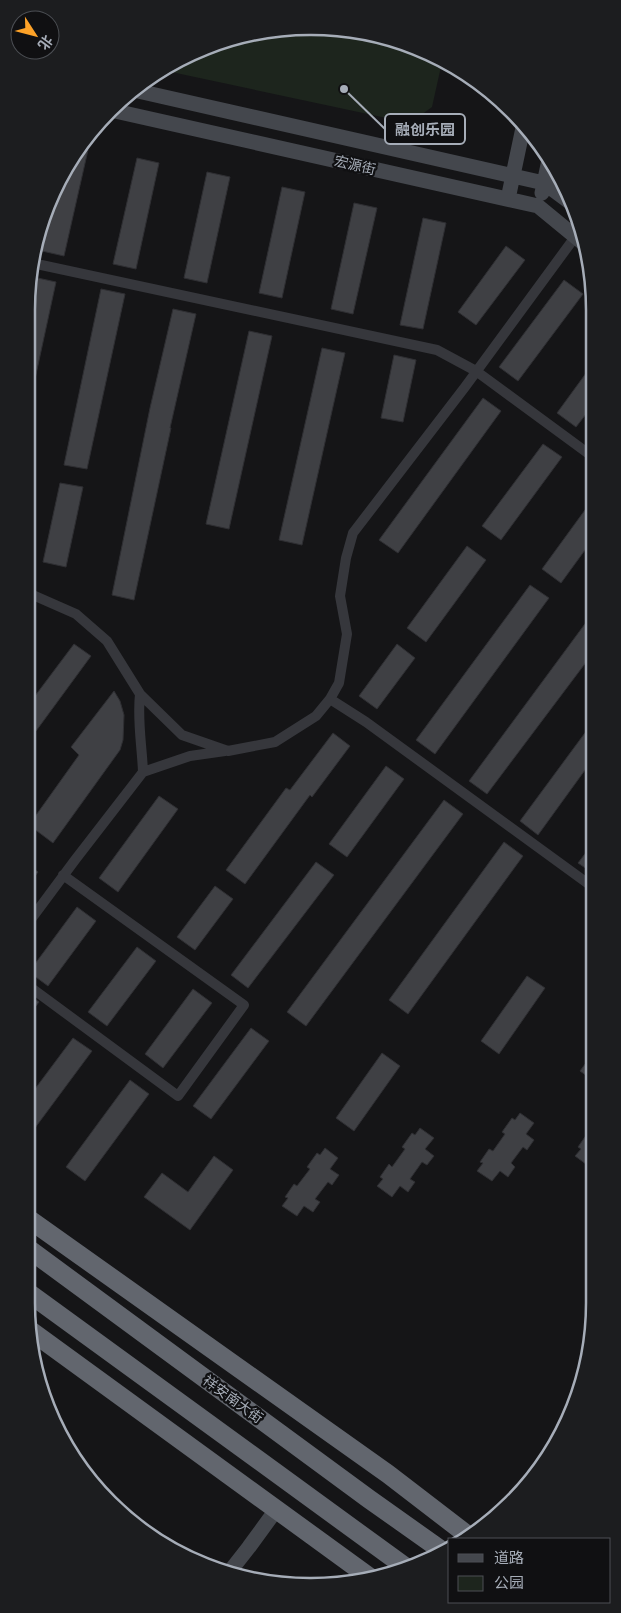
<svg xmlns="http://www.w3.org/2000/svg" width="621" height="1613" font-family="Montserrat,'Noto Sans SC',sans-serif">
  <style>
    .green { fill: #1d251d }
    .building { fill: #3f4044; stroke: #2f2f33 }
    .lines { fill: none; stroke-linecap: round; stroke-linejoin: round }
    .street { stroke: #36373c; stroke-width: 10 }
    .secondary { stroke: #44474d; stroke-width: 15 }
    .highway { stroke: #62666e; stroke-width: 19 }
    .labels { text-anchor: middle; stroke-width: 4.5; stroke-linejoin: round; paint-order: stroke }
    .street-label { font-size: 14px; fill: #a6adb8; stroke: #101012 }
    .rim { fill: none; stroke: #a6adb8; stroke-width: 2.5 }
    .leader { fill: none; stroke: #a6adb8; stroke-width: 2 }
    .callout-dot { fill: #a6adb8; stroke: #101012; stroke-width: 2 }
    .callout { fill: #101012; stroke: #a6adb8; stroke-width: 2 }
    .callout-label { font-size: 15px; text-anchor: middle; font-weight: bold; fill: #a6adb8 }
  </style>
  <rect width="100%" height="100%" fill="#151517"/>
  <!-- green -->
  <path class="green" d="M274,29L384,36L442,62L432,107L410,123L162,70L169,64Z"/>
  <!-- building -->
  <path class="building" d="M80,148L88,150L64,256L42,251L52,205Z
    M137,158L159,163L136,269L113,264Z
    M207,172L230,177L207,283L184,278Z
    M282,187L305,192L282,298L259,293Z
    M354,203L377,208L353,314L331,309Z
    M423,218L446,223L423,329L400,325Z
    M506,246L525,260L476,325L458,312Z
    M33,277L56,282L30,402H26V310Z
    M564,280L583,294L518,381L499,367Z
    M101,289L125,294L87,469L64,465Z
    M173,309L196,314L170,428H171L134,600L112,595L150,408Z
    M249,331L272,336L229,529L206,524Z
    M322,348L345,353L302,545L279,540Z
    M394,355L416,360L403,422L381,418Z
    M592,365L593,405L576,427L557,413Z
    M483,398L501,411L398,553L379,540Z
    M543,444L562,457L501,540L482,526Z
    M60,483L83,487L66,567L43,562Z
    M593,499V539L561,583L542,569Z
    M467,546L486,560L426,642L407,628Z
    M530,585L549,598L435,754L416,740Z
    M593,613V653L487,794L469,781Z
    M74,644L91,656L36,731L26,724V708Z
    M397,644L415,658L377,709L359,696Z
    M114,691L120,701L124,715L123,740L120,750L53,843L29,825L79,755L71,747Z
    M593,722V759L538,835L520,821Z
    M333,733L350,746L312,797L310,795L245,884L226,870L286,788L290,790Z
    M386,766L404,779L347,857L329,844Z
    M159,796L178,809L118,892L99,878Z
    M444,800L463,814L306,1026L287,1012Z
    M504,842L523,856L408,1014L389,1000Z
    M594,842V874L578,863Z
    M316,862L334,875L248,988L231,975Z
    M26,863L38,872L26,888Z
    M215,886L233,899L195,950L177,937Z
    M77,907L96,921L48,986L29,972Z
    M137,947L156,961L107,1026L88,1012Z
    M527,976L545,988L499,1054L481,1041Z
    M193,989L212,1003L163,1068L145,1054Z
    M26,993L39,1002L26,1019Z
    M251,1028L269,1041L211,1119L193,1106Z
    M73,1038L92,1051L26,1140V1101Z
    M594,1052V1081L580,1071Z
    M382,1053L400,1066L354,1131L336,1118Z
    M130,1080L149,1094L85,1181L66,1167Z
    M520,1113L534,1123L526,1134L534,1140L527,1150L523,1147L511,1163L515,1167L508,1177L500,1171L492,1181L477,1171L483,1163L480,1162L489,1149L493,1151L505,1134L502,1132L512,1118L515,1120Z
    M420,1128L434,1138L425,1149L434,1156L427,1165L422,1162L410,1179L415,1182L408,1192L400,1186L392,1197L377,1186L383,1179L380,1177L389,1164L392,1167L405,1149L402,1147L412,1133L415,1135Z
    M587,1134L594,1139V1160L590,1167L575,1156L581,1149L578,1147Z
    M325,1148L338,1158L330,1169L339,1175L332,1185L328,1182L315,1199L320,1202L313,1212L304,1206L297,1216L282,1206L288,1198L285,1197L294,1184L297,1186L310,1169L307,1167L317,1153L320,1155Z
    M214,1156L233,1170L190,1230L144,1197L162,1173L188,1192Z"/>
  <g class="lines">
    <!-- street -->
    <path class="street" d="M32,263L437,350L476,371L593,457
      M26,592L76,614L107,641L140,694L182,735L228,751L275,742L316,716L330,699L339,683L347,634L340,596L346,558L353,533L465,387L575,237
      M140,694C137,720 142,746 143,772
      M330,699L366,722L594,888
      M26,926L75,860L143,772L190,756L225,751
      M26,984L178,1096L244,1005L63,875"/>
    <!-- secondary -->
    <path class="secondary" d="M138,91L544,183L571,203
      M115,111L538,206L583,243
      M542,193L549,160
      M508,199L524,123
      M231,1570L249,1547L276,1510"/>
    <!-- highway -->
    <path class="highway" d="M26,1217L388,1474L470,1537
      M26,1247L369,1499L441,1550
      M26,1291L404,1566
      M31,1331L372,1579"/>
  </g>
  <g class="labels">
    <!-- street labels -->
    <g class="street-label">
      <text transform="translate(355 165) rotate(13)" y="5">宏源街</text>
      <text transform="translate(233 1399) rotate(36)" y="5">祥安南大街</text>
    </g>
  </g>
  <!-- crop -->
  <path d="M0 0H621V1613H0ZM310 35H311A275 275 0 0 1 586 310V1303A275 275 0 0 1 311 1578H310A275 275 0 0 1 35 1303V310A275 275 0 0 1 310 35Z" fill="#1c1d1f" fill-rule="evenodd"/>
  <path class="rim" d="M310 35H311A275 275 0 0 1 586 310V1303A275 275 0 0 1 311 1578H310A275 275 0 0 1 35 1303V310A275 275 0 0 1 310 35Z"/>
  <!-- callouts -->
  <path class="leader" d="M344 89L385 129"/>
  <circle class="callout-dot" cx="344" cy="89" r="5"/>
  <rect class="callout" x="385" y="114" width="80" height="30" rx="5"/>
  <g class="callout-label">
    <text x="425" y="135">融创乐园</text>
  </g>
  <!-- legend -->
  <rect x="448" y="1538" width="162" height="65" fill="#101012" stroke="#4c4f54"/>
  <rect x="458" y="1554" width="25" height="8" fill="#44474d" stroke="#4c4f54"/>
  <text x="494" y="1563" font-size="15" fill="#a6adb8">道路</text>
  <rect x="458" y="1576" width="25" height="15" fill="#1d251d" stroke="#4c4f54"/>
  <text x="494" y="1588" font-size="15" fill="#a6adb8">公园</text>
  <!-- north arrow -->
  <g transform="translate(35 35) rotate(126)"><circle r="24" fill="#101012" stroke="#4c4f54"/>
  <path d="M0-4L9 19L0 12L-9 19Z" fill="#fda228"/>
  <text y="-8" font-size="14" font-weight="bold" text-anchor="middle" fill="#a6adb8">北</text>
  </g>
</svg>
